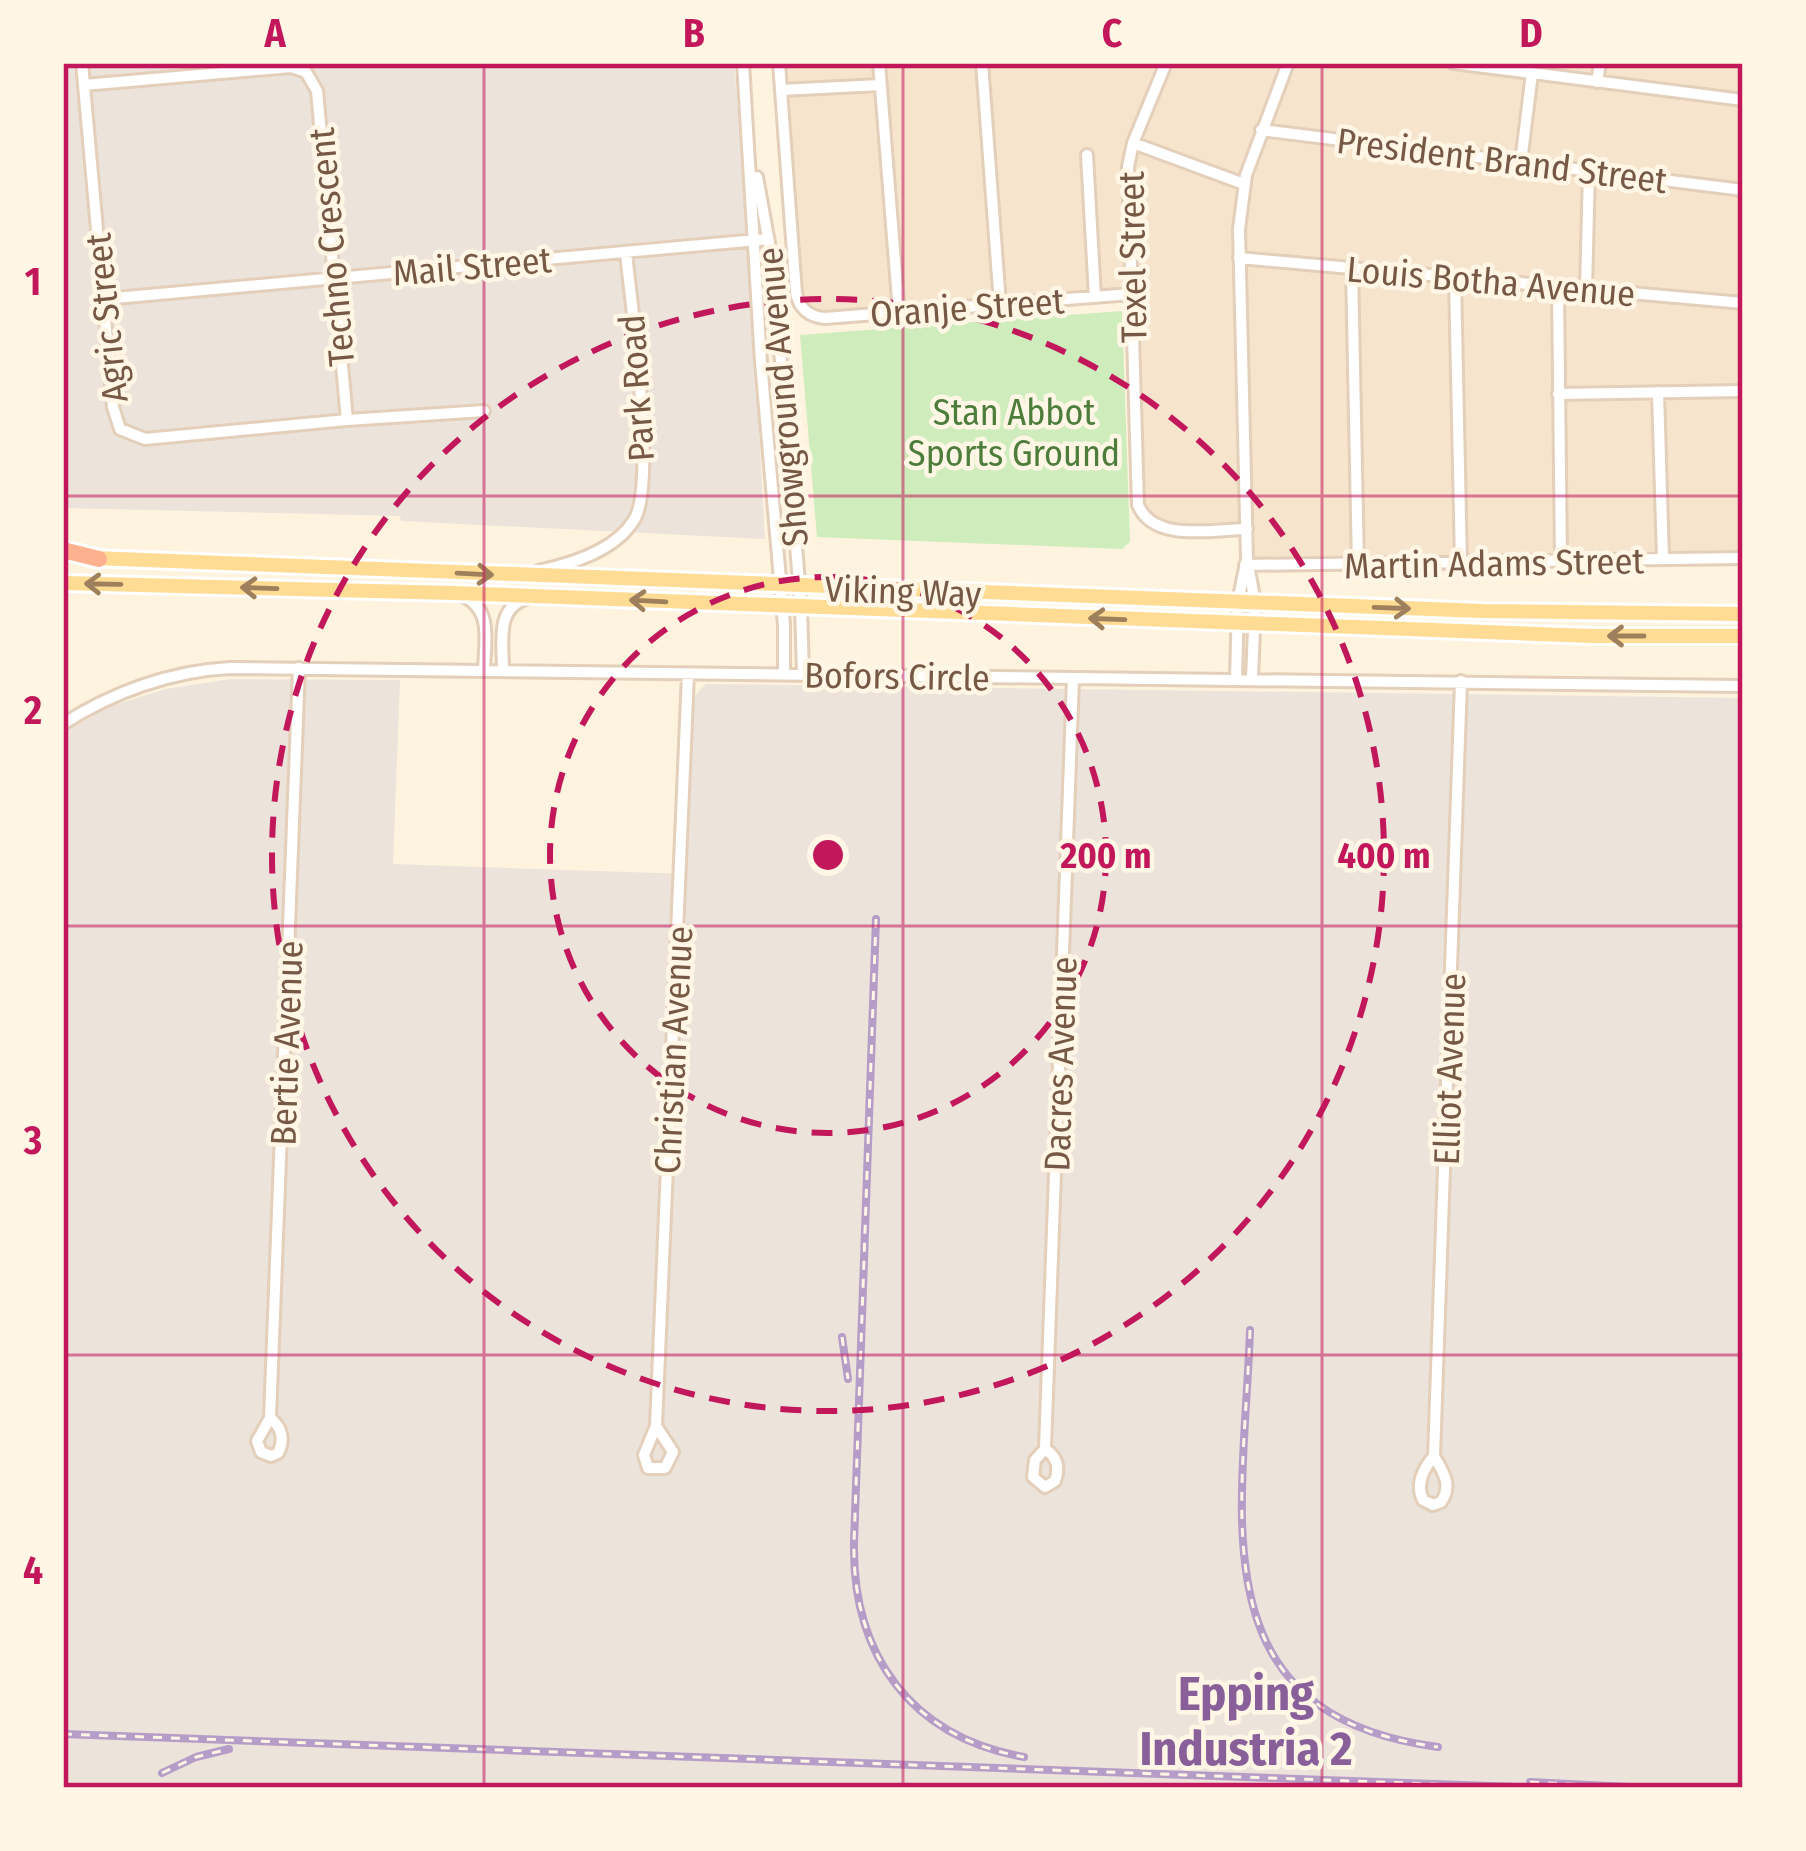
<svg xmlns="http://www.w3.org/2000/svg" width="1806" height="1851" font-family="'Fira Sans Condensed',sans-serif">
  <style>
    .residential { fill: #f6e5cc }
    .industrial { fill: #ece3db }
    .green { fill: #ceecbc }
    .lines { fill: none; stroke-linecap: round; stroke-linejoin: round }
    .minor-casing { stroke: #e3cfba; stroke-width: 16 }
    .major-casing { stroke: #fff; stroke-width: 20 }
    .highway-casing { stroke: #fff; stroke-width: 22 }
    .minor { stroke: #fff; stroke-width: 10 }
    .major { stroke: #ffdc94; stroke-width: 14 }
    .highway { stroke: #feb18f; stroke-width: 16 }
    .rail-casing { stroke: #b59dc7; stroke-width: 8 }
    .rail { stroke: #fff6e6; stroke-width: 3; stroke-dasharray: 9; stroke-linecap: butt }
    .oneway { stroke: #9f805c }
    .grid { fill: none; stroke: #c2185b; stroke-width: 3; stroke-opacity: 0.55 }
    .ring { fill: none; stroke: #c2185b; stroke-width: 6; stroke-dasharray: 21 15 }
    .labels { text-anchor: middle; stroke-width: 9; stroke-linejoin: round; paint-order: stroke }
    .street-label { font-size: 36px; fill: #765844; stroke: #fff6e6 }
    .park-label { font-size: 36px; fill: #4c7d3b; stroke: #fff6e6 }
    .district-label { font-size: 48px; font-weight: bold; fill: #895f9a; stroke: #fff6e6 }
    .centre { fill: #c2185b; stroke: #fff6e6; stroke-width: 6 }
    .ring-label { font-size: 36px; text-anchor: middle; font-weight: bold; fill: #c2185b; stroke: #fff6e6; stroke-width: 9; stroke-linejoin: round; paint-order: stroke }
    .neatline { fill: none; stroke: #c2185b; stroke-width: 4.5 }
    .grid-label { font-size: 39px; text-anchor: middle; font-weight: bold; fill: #c2185b }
  </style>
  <rect width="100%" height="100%" fill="#fef3de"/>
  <!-- residential -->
  <path class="residential" d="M779,63H1743V557L1250,565L1248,530H1166L1143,517L1131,294L825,317L802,306Z"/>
  <!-- industrial -->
  <path class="industrial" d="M63,63H734L748,225L765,539L401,521L400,516L63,508Z
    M230,679L400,680L393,864L687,874L688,703L706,684L1743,698V1788H63V733L111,706L166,689Z"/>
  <!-- green -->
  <path class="green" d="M1122,311L1130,542L1122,549L817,537L800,335Z"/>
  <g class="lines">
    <!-- minor casing -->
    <g class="minor-casing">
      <path id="minor" d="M82,63L113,407L120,429L145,439L347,420L484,411
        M743,63L761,362L784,625V674
        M779,63L796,293C799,308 809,317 825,318L1131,294
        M879,63L899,312
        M982,63L1000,304
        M1166,63L1133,143L1128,167L1138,505C1154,543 1213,529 1247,529
        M1453,63L1743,100
        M1597,82L1600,63
        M84,85L291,67L306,72L317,91L347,420
        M781,90L880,85
        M1261,130L1743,190
        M1133,143L1244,184
        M1087,155L1095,297
        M1521,162L1532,73
        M757,177L769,243L781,361L801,607L803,674
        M1239,258L1743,303
        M1352,268L1358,566
        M1455,278L1461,564
        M1558,287L1561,562
        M1586,289L1589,171
        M104,299L768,239
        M1658,392L1663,559
        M1558,394L1743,391
        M1245,565L1743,558
        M538,571C571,564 615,551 634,520C657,484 631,303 626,253
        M461,595C493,608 485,640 484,670
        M503,670C503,642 495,607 528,598
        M1236,679L1238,602L1246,563
        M1252,679L1255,603L1247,559L1239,229L1246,175L1288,63
        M63,724C113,692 171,671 230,668L1743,686
        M270,1418L299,668
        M270,1418C282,1427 285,1440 278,1453L271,1456L261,1452L257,1441Z
        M656,1426L673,1452L665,1468H648L644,1455L656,1426L688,674
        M1045,1449L1073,678
        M1045,1449C1057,1457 1060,1467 1055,1481L1045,1487L1033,1477L1035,1460Z
        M1434,1456L1461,681
        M1434,1456C1443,1472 1453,1485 1441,1502L1433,1505L1423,1500C1415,1484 1423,1469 1434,1456Z"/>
    </g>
    <!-- major casing -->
    <g class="major-casing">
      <path id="major" d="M93,558L1483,611L1743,614
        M63,583L454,593L1593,636H1743"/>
    </g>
    <!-- highway casing -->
    <g class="highway-casing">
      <path id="highway" d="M63,550L99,559"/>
    </g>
    <!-- minor -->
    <use href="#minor" class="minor"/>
    <!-- major -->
    <use href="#major" class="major"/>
    <!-- highway -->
    <use href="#highway" class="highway"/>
    <!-- rail casing -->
    <g class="rail-casing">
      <path id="rail" d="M876,919L854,1543C852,1655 911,1737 1024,1757
        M1250,1330C1244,1512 1194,1715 1438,1747
        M842,1337L848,1379
        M63,1734L1544,1788
        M162,1773L196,1757L229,1749
        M1530,1782L1649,1788"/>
    </g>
    <!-- rail -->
    <use href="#rail" class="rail"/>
  </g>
  <!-- one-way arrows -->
  <defs><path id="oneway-shaft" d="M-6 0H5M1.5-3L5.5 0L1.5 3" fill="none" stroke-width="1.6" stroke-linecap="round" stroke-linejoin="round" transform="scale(3)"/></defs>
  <g class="oneway">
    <use href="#oneway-shaft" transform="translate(475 574) rotate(3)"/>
    <use href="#oneway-shaft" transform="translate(103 584) rotate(-179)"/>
    <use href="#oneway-shaft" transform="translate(259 588) rotate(-178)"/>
    <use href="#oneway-shaft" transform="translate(648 601) rotate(-177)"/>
    <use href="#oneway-shaft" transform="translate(1392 608) rotate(2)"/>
    <use href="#oneway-shaft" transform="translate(1107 619) rotate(-178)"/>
    <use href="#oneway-shaft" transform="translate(1626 636) rotate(-180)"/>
  </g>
  <!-- grid -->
  <path class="grid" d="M484,63V1788M903,63V1788M1322,63V1788M63,496H1743M63,926H1743M63,1355H1743"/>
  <!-- distance rings -->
  <g class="ring">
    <circle cx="828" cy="855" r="278"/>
    <circle cx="828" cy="855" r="556"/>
  </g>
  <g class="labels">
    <!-- street labels -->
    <g class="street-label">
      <text transform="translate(1502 160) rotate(7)" y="13">President Brand Street</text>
      <text transform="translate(331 247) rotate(-95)" y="13">Techno Crescent</text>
      <text transform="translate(1132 257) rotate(-91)" y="13">Texel Street</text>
      <text transform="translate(472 266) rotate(-5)" y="13">Mail Street</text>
      <text transform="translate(1491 281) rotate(5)" y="13">Louis Botha Avenue</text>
      <text transform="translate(967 307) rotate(-4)" y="13">Oranje Street</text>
      <text transform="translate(106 318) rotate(-96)" y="13">Agric Street</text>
      <text transform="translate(636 388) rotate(-94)" y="13">Park Road</text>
      <text transform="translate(782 397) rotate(-95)" y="13">Showground Avenue</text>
      <text transform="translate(1494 563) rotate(-1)" y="13">Martin Adams Street</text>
      <text transform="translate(903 591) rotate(2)" y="13">Viking Way</text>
      <text transform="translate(897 676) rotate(1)" y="13">Bofors Circle</text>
      <text transform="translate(286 1043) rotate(-88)" y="13">Bertie Avenue</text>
      <text transform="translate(673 1050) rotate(-87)" y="13">Christian Avenue</text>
      <text transform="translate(1060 1064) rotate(-88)" y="13">Dacres Avenue</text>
      <text transform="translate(1449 1069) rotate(-88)" y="13">Elliot Avenue</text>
    </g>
    <!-- park labels -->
    <g class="park-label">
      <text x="1014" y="425">Stan Abbot<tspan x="1014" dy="41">Sports Ground</tspan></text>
    </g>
    <!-- district labels -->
    <g class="district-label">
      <text x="1246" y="1710">Epping<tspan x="1246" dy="55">Industria 2</tspan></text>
    </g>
  </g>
  <circle cx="828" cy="855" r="18" class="centre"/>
  <g class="ring-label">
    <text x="1106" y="868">200 m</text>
    <text x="1384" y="868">400 m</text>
  </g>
  <!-- border -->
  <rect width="1806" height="1851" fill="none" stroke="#fff6e6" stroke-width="132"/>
  <rect x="66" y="66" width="1674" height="1719" class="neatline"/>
  <g class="grid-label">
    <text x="275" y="47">A</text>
    <text x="694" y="47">B</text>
    <text x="1112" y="47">C</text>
    <text x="1531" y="47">D</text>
    <text x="33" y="295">1</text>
    <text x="33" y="724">2</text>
    <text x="33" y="1154">3</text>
    <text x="33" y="1584">4</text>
  </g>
</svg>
